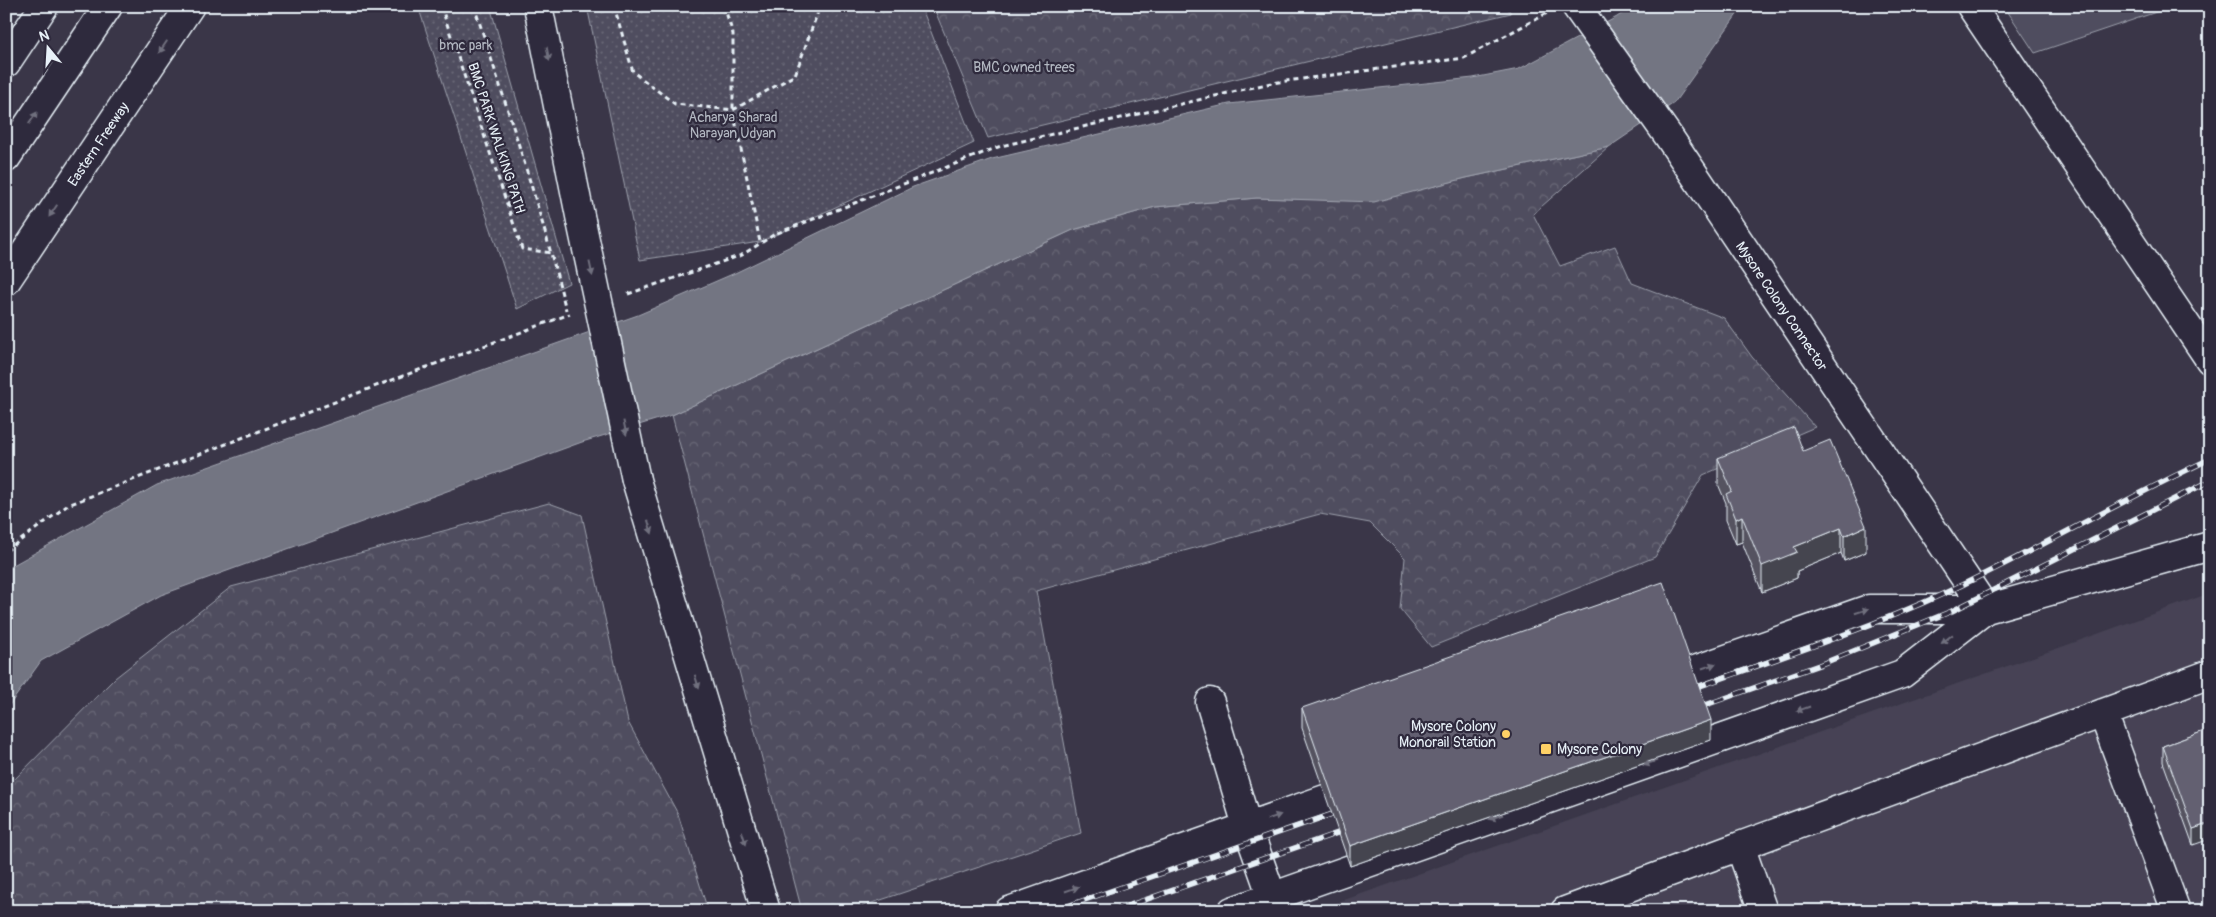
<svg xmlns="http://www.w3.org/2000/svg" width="2216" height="917" font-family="Pangolin,sans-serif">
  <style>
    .built { fill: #464354 }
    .grass { fill: url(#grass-dots); stroke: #9ca0ac }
    .forest { fill: url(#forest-crowns); stroke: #9ca0ac }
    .garden { fill: #504e5f; stroke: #9ca0ac }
    .water { fill: #737482; stroke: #a2a6b1 }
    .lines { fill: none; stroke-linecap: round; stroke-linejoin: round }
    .minor-casing { stroke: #e8f1f8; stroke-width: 31 }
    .major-casing { stroke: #e8f1f8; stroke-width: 31 }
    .highway-casing { stroke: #e8f1f8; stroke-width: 31 }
    .path { stroke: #e8f1f8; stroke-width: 3; stroke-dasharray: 5 4; stroke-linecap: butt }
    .minor { stroke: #2f2a3d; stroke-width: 28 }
    .major { stroke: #2f2a3d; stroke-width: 28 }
    .highway { stroke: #2f2a3d; stroke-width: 28 }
    .rail-casing { stroke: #e8f1f8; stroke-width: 5.5 }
    .rail { stroke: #2f2a3d; stroke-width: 4; stroke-dasharray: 11; stroke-linecap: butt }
    .highway-bridge-casing { stroke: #e8f1f8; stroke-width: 31; stroke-linecap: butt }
    .highway-bridge { stroke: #2f2a3d; stroke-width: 28 }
    .wall { fill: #555361; stroke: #e8f1f8 }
    .shaded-wall { fill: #45444f; stroke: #e8f1f8 }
    .building { fill: #636171; stroke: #e8f1f8 }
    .oneway { fill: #70707e }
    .poi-dot { fill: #ffd166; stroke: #2f2a3d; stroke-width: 2 }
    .labels { text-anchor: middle; stroke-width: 4.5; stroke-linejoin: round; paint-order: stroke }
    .park-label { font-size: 14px; fill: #b3b8c2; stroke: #2f2a3d }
    .street-label { font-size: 14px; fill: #e8f1f8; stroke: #2f2a3d }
    .poi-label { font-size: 14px; fill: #e8f1f8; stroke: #2f2a3d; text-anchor: end }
  </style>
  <defs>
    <pattern id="grass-dots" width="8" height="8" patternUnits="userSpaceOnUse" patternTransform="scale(1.25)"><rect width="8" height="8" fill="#504e5f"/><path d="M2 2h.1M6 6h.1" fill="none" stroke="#696877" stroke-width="1.8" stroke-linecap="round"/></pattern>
    <pattern id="forest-crowns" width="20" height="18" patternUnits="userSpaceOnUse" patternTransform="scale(1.25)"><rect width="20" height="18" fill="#504e5f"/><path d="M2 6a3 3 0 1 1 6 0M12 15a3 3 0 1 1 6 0" fill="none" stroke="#696877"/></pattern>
  </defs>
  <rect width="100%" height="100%" fill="#3a3648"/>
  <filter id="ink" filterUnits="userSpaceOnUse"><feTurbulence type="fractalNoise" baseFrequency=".02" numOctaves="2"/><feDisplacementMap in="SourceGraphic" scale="10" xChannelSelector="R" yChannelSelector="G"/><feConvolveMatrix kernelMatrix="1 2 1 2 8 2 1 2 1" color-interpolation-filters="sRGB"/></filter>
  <g filter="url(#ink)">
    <!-- built -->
    <path class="built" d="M2210,593V911H1313L2067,645Z"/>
    <!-- grass -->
    <path class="grass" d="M418,6H490L569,283L517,309Z
      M587,6H921L974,143L760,242L640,260Z"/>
    <!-- forest -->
    <path class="forest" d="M933,6H1506L1511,13L988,138Z
      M1609,147L1533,214L1560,266L1615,246L1632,283L1724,318L1752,357L1815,427L1703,475L1655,557L1431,647L1400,609L1405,558L1370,523L1320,514L1036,591L1081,833L848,911H802L672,415L1073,230L1155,207L1257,198L1374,201L1466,178Z
      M549,503L582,515L628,722L678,814L708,911H6V788L115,678L231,587Z"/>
    <!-- garden -->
    <path class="garden" d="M2004,6H2174L2035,53Z"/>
    <!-- water -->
    <path class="water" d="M1633,6H1743L1674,103L1609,147L1466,178L1374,202L1257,198L1155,207L1073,230L672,415L582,442L161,595L41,661L6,710V569L157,485L638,315L735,273L913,187L992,159L1229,104L1473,78L1519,69L1617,17Z"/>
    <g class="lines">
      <!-- minor casing -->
      <g class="minor-casing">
        <path id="minor" d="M1576,6L1669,137L1986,609
          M1971,6L2210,360
          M1210,702L1247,826L1272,897
          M2103,713L2176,911
          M1740,846L2210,674
          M1565,911L1740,846L1763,911"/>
      </g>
      <!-- major casing -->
      <g class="major-casing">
        <path id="major" d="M1658,683L1869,609H1986L2210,546
          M1009,911L1362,786
          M1232,911L1902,674L1986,609"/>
      </g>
      <!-- highway casing -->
      <g class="highway-casing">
        <path id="highway" d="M538,6L581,221
          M6,63L44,6
          M6,158L108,6
          M6,281L190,6
          M636,480L766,911"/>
      </g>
      <!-- path -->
      <path class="path" d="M441,6L522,249L552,253
        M474,6C507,107 540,207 566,310
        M614,6L633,72L675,104L733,110L795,75L820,6
        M724,6L733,34V110L760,242
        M628,294L742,255L775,234L1001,146L1271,83L1464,58L1547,13
        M6,551L68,505L384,383L570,314"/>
      <!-- minor -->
      <use href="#minor" class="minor"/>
      <!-- major -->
      <use href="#major" class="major"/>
      <!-- highway -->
      <use href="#highway" class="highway"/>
      <!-- rail casing -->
      <g class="rail-casing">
        <path id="rail" d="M1686,691C1773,660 1862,631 1945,593C2035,551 2120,501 2210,459
          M1694,709L1819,665L1952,611L2210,481
          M1053,911L1344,810
          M1113,911L1352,828"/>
      </g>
      <!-- rail -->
      <use href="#rail" class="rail"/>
      <!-- highway-bridge casing -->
      <g class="highway-bridge-casing">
        <path id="highway-bridge" d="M581,221L636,480"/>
      </g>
      <!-- highway-bridge -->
      <use href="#highway-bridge" class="highway-bridge"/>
    </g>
    <!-- wall -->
    <path class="wall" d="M1803,451L1866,552L1844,561L1841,553L1797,571V578L1762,592L1742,542L1736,544L1726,520V503L1718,484V458Z
      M1302,708L1711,740L1350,866L1302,728Z
      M2210,729L2193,845L2163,762V746Z"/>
    <!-- shaded-wall -->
    <path class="shaded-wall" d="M1742,516V542L1736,544V519Z
      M1866,526V552L1844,561V536Z
      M1841,528V553L1797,571V578L1762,592V566L1794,547Z
      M1711,720V740L1350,866V846Z
      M2210,823V839L2193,845V829Z"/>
    <!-- building -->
    <path class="building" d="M1794,427L1803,451L1830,440L1866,526L1844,536L1841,528L1794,547L1797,552L1762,566L1742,516L1736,519L1726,494L1732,491L1718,458Z
      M1663,582L1711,720L1350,846L1302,708Z
      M2210,729V823L2193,829L2163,746Z"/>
    <!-- one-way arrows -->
    <defs><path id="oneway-solid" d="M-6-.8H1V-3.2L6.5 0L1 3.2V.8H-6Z" transform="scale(1.25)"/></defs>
    <g class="oneway">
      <use href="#oneway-solid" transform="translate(163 47) rotate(124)"/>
      <use href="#oneway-solid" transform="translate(548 54) rotate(79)"/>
      <use href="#oneway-solid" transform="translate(33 118) rotate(-56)"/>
      <use href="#oneway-solid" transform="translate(53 211) rotate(124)"/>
      <use href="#oneway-solid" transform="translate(591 269) rotate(78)"/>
      <use href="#oneway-solid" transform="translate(625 428) rotate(78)"/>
      <use href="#oneway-solid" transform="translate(650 527) rotate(73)"/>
      <use href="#oneway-solid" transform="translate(1862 611) rotate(-18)"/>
      <use href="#oneway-solid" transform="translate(1947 639) rotate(142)"/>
      <use href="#oneway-solid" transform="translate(1709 666) rotate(-19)"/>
      <use href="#oneway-solid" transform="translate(697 682) rotate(73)"/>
      <use href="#oneway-solid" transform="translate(1803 709) rotate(161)"/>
      <use href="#oneway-solid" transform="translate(1650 763) rotate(161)"/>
      <use href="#oneway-solid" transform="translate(1274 817) rotate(-19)"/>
      <use href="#oneway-solid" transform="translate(1496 817) rotate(161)"/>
      <use href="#oneway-solid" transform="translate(744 838) rotate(73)"/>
      <use href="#oneway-solid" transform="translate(1072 889) rotate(-19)"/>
    </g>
  </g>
  <!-- markers -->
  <g class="poi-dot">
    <circle cx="1506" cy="734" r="5"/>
    <rect x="1540" y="743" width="12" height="12" rx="2.5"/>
  </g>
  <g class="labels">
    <!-- park labels -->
    <g class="park-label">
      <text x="466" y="50">bmc park</text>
      <text x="1024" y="72">BMC owned trees</text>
      <text x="733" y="122">Acharya Sharad<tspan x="733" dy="16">Narayan Udyan</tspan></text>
    </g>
    <!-- street labels -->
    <g class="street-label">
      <text transform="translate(497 138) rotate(72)" y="5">BMC PARK WALKING PATH</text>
      <text transform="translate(98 144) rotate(-56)" y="5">Eastern Freeway</text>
      <text transform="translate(1782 306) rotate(56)" y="5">Mysore Colony Connector</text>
    </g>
    <!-- poi labels -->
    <g class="poi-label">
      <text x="1496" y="731">Mysore Colony<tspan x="1496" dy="16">Monorail Station</tspan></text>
      <text x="1557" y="754" text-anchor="start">Mysore Colony</text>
    </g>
  </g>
  <!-- margin -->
  <rect width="2216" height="917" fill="none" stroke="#2f2a3d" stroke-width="25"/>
  <rect x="12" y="12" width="2191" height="892" fill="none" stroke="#e8f1f8" stroke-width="2" filter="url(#ink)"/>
  <!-- north arrow -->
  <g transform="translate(48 48) rotate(342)" stroke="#2f2a3d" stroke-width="4" paint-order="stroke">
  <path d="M0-4L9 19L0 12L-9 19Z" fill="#e8f1f8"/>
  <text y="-8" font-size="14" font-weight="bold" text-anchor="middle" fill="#e8f1f8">N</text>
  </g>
</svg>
